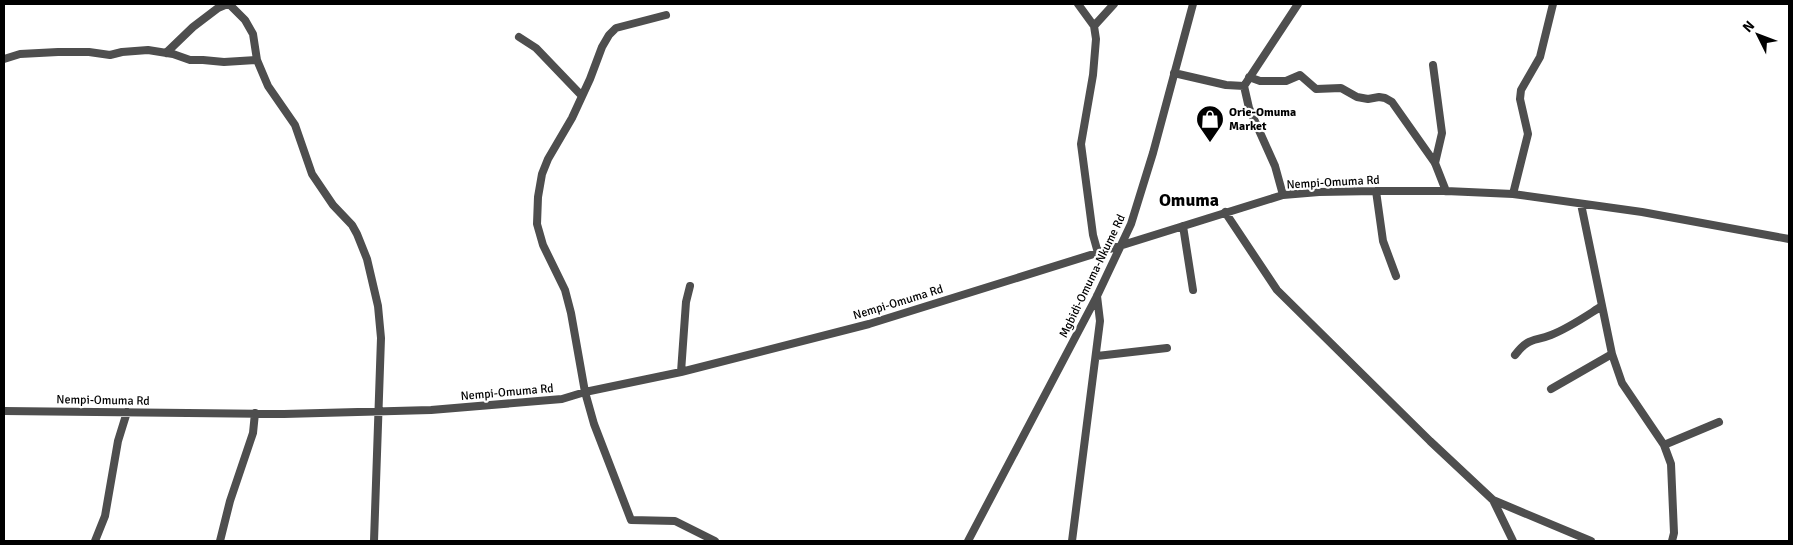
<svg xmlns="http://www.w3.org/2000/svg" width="1793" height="545" font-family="Signika,sans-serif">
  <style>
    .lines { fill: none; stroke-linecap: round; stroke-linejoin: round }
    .minor { stroke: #4e4e4e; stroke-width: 8 }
    .labels { text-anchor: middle; stroke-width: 4.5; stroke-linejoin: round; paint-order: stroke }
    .poi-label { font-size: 12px; font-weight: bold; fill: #000; stroke: #fff; text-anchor: start }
    .street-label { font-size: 12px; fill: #000; stroke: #fff }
    .district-label { font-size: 18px; font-weight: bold; fill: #000; stroke: #fff }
  </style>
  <rect width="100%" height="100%" fill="#fff"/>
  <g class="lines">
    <!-- minor -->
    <path class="minor" d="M1078,4L1094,26L1096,39L1093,75L1081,144L1093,235L1098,253
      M666,15L616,28L609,35L602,47L590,79L572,118L548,159L542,174L538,197L537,224L543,245L565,290L571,313L585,392L594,424L631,520L675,521L715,541
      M1094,26L1114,4
      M519,37L536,48L582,96
      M166,53L193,27L218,8L225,5H230L245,20L253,34L257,60L268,86L295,125L312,174L333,205L352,225L357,234L367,259L378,306L381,338L374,541
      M4,59L20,54L58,52H89L110,55L122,52L148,50L173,54L190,60H203L224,62L257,60
      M1433,65L1442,133L1435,163
      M1174,73L1226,85L1244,86
      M1249,77L1260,81H1286L1300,75L1316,89L1341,88L1357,97L1368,99L1379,97L1385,98L1392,102L1435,163L1446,191
      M1376,191L1383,241L1396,276
      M1513,194L1528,134L1520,99L1521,90L1540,57L1553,4
      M1283,195L1275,166L1249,108L1244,86L1298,4
      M1581,204L1612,354L1622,383L1664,445L1671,464L1674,533L1672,541
      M1225,212L1277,290L1430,441L1493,500L1591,541
      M1183,226L1193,290
      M1515,355C1529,337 1533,342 1551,335C1569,328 1586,316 1602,306
      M1097,356L1167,348
      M681,372L686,302L690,286
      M1551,389L1612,354
      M4,411L284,414L431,410L562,399L585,392L681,372L869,324L1283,195L1319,192L1376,191H1446L1513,194L1642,212L1789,239
      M1664,445L1719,422
      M1493,500L1513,541
      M95,541L105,516L118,441L127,412
      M220,541L230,501L253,433L255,413
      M968,541L1097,296L1131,224L1153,153L1193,4
      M1072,541L1100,321L1097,296"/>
  </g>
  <!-- icons -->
  <defs>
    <g id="shop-pin" transform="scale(1.4375)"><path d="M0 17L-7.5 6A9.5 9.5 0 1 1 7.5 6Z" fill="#000" stroke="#fff"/><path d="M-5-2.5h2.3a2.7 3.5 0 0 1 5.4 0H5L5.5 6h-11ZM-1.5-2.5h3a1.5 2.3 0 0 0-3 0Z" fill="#fff"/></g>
  </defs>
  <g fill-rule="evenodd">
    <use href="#shop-pin" x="1210" y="119"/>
  </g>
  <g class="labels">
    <!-- poi labels -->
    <g class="poi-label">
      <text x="1229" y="116">Orie-Omuma<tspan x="1229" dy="14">Market</tspan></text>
    </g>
    <!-- street labels -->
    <g class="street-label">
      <text transform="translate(1333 182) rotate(-3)" y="4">Nempi-Omuma Rd</text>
      <text transform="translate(1092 276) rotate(-64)" y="4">Mgbidi-Omuma-Nkume Rd</text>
      <text transform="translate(898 302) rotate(-17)" y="4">Nempi-Omuma Rd</text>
      <text transform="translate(507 392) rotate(-5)" y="4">Nempi-Omuma Rd</text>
      <text transform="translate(103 400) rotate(1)" y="4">Nempi-Omuma Rd</text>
    </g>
    <!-- district labels -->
    <g class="district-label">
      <text x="1189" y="206">Omuma</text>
    </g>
  </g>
  <!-- border -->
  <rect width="1793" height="545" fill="none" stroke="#000000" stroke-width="10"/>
  <!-- north arrow -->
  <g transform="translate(1758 35) rotate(312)" stroke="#ffffff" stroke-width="4" paint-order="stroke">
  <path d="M0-4L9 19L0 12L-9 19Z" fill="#000000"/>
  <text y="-8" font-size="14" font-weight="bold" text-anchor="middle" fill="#000000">N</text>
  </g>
</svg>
